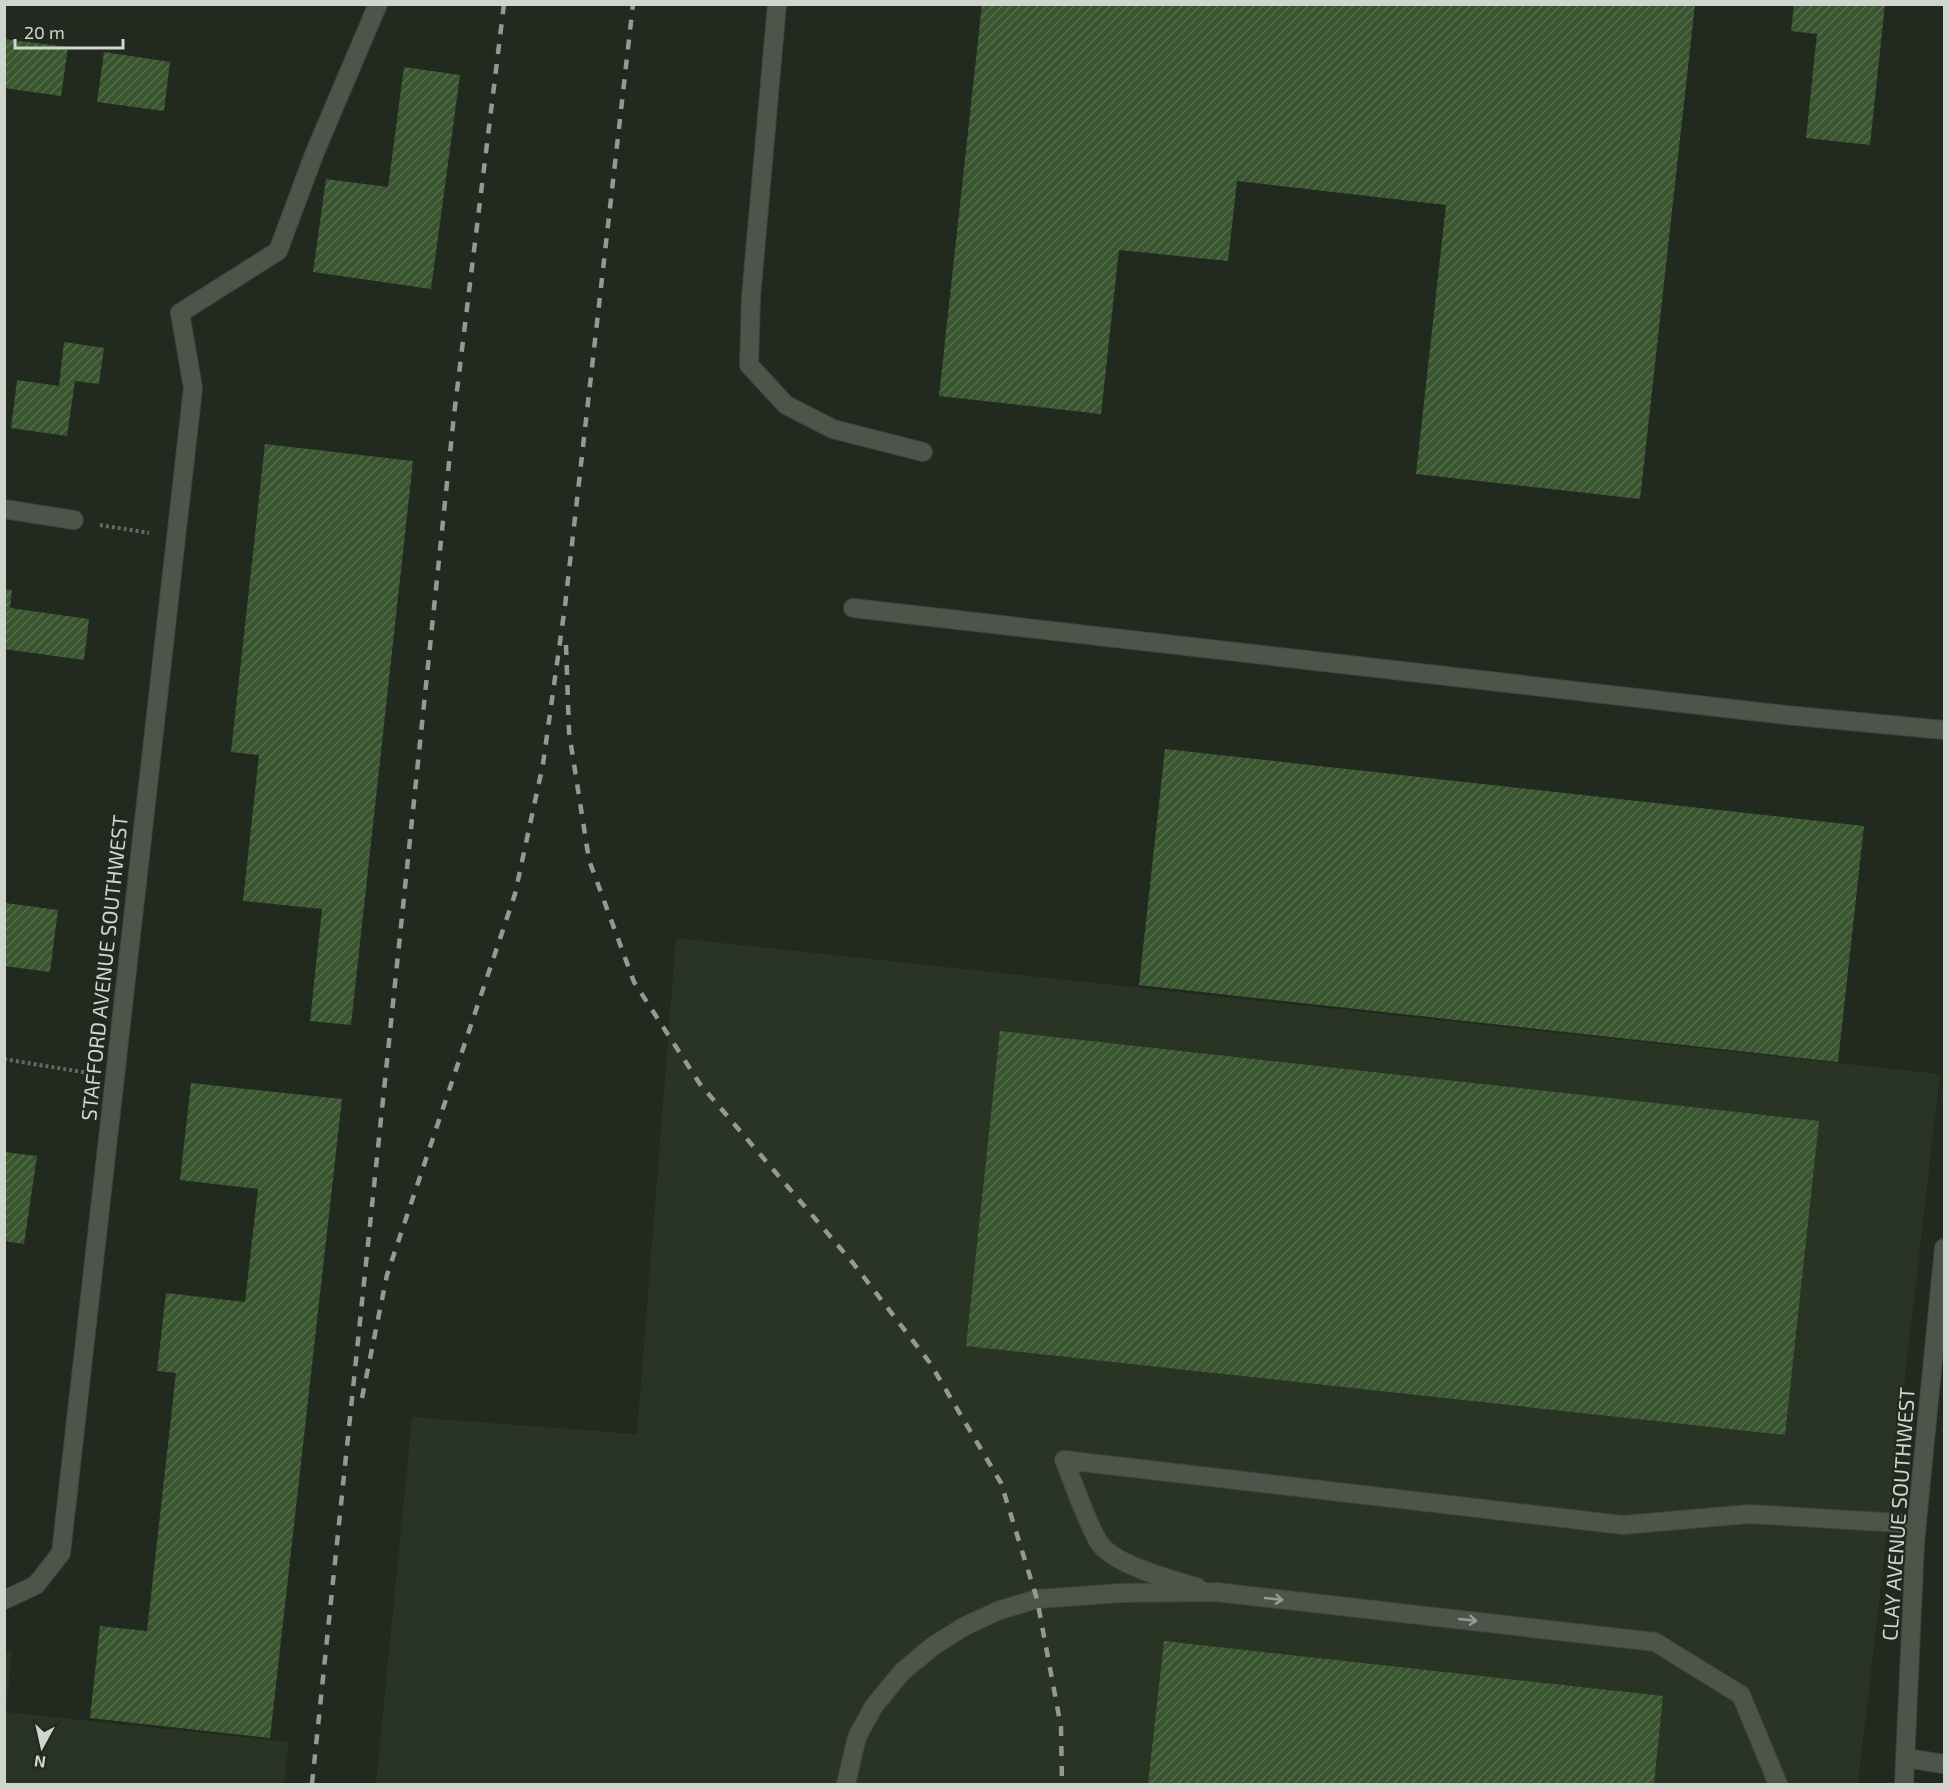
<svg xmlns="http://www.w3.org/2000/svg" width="1949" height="1789" font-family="'Exo 2',sans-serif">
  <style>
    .built { fill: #293425 }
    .building { fill: url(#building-hatch) }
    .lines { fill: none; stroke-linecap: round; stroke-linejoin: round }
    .minor-casing { stroke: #3e443c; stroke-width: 20 }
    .path { stroke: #646a61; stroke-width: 4; stroke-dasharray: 3 3; stroke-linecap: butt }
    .minor { stroke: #4d554b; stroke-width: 18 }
    .rail { stroke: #949a92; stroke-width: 4.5; stroke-dasharray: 10 10; stroke-linecap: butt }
    .oneway { stroke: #959b93 }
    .labels { text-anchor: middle; stroke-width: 4.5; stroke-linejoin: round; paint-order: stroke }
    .street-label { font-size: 21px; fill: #d0d5ce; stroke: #22291f }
  </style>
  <defs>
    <pattern id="building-hatch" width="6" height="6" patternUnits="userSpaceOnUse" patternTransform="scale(1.5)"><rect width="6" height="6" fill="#39552f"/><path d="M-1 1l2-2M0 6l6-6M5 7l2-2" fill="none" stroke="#556d4c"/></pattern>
  </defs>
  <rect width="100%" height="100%" fill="#22291f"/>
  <!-- built -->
  <path class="built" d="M676,938L1940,1074L1858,1784H376L412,1417L637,1434Z
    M5,1650L12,1651L6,1712L289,1742L284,1784H5Z"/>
  <!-- building -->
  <path class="building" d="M982,4H1695L1640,499L1416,474L1446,205L1237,181L1228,261L1119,250L1101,414L939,396Z
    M1794,4H1885L1870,145L1806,138L1817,34L1791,31Z
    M4,39L68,47L61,96L4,88Z
    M104,52L170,62L164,111L97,102Z
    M404,67L460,75L431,289L313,272L326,179L388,187Z
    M64,342L104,348L99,384L75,381L67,436L11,428L17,380L59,386Z
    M265,444L413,461L351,1025L310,1021L322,909L243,901L259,755L231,752Z
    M4,589L12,590L10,608L89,619L84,660L4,649Z
    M1165,749L1864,826L1838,1062L1139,985Z
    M5,903L58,910L50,972L4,966Z
    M1000,1031L1819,1121L1785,1435L966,1346Z
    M191,1083L342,1099L270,1738L90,1718L100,1626L147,1631L176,1373L157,1371L166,1293L245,1302L258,1189L180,1180Z
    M4,1152L37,1156L24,1244L4,1241Z
    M1164,1641L1663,1696L1654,1784H1148Z"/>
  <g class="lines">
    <!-- minor casing -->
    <g class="minor-casing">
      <path id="minor" d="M777,4L751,297L749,365L786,405L833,429L923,452
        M4,509L74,520
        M853,608L1786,715L1944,730
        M1197,1587C1171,1580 1111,1564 1098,1541C1084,1516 1075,1486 1064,1460L1623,1525L1749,1514L1917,1524
        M4,1600L36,1585L61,1553L193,388L180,313L278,251L315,152L378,4
        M1906,1758L1944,1764
        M846,1784L857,1737L874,1706L902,1672L933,1646L965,1626L1000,1610L1037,1599L1121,1593L1216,1592L1655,1642L1741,1695L1778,1784
        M1904,1784L1915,1542L1944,1248"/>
    </g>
    <!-- path -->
    <path class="path" d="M100,525L149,533
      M4,1059L88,1073"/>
    <!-- minor -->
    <use href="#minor" class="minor"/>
    <!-- rail -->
    <path class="rail" d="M566,645L569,732L589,860L634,982L700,1084L853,1263L930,1363L1001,1483L1037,1599L1061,1727L1062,1784
      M362,1398L387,1275L515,894L543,764L565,606L633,4
      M312,1784L454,415L504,4"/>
  </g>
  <!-- one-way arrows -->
  <defs><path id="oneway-shaft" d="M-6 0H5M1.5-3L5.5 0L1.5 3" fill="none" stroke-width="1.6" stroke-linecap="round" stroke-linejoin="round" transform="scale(1.5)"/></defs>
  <g class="oneway">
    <use href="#oneway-shaft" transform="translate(1274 1599) rotate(6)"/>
    <use href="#oneway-shaft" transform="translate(1468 1620) rotate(6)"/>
  </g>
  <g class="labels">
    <!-- street labels -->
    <g class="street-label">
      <text transform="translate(105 968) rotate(-84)" y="7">STAFFORD AVENUE SOUTHWEST</text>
      <text transform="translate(1899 1514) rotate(-86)" y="7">CLAY AVENUE SOUTHWEST</text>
    </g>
  </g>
  <!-- border -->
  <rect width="1949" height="1789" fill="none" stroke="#d0d5ce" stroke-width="12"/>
  <!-- north arrow -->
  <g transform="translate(42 1747) rotate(188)" stroke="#22291f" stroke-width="4.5" paint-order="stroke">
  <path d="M0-4.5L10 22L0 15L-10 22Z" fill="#d0d5ce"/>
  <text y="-9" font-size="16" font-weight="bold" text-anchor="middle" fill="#d0d5ce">N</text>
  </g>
  <!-- scale -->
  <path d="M15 39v9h108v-9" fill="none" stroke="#d0d5ce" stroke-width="3"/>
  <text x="24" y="39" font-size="18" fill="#d0d5ce" stroke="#22291f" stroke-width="4.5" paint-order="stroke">20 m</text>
</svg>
